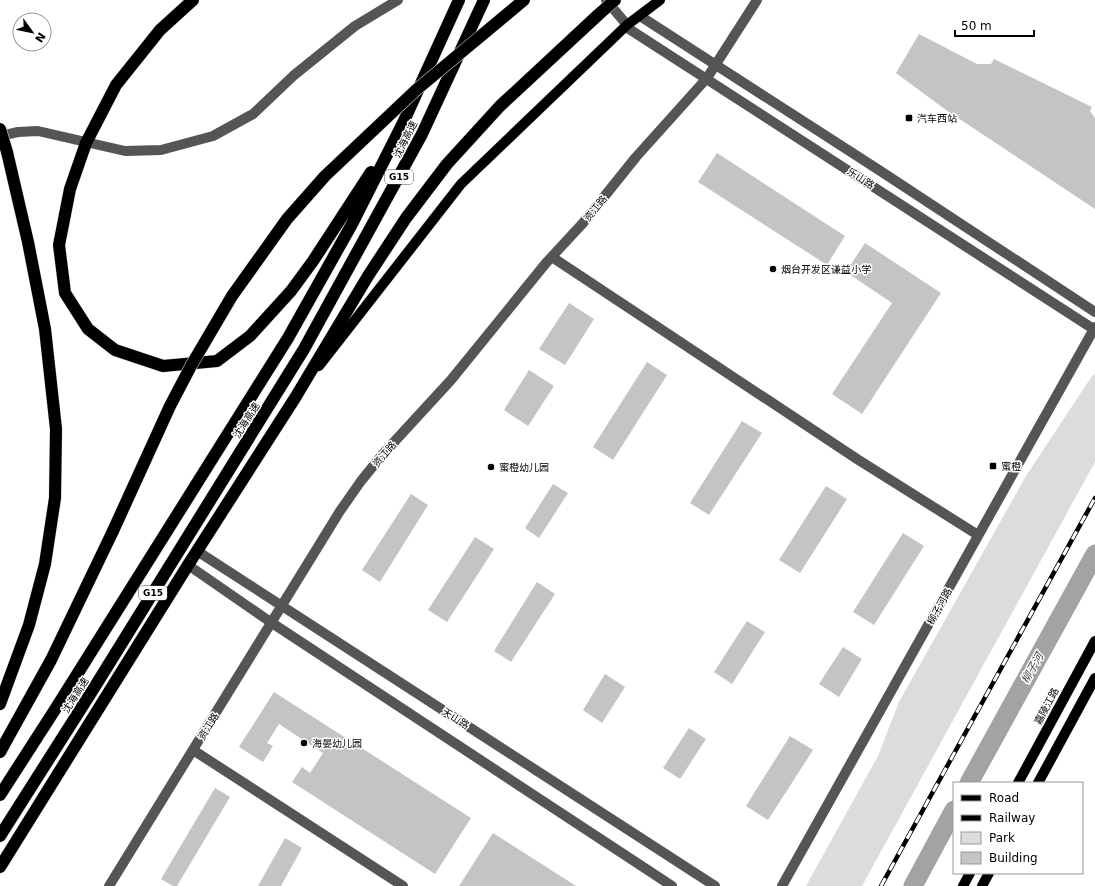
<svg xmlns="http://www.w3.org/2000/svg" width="1095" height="886" font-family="'DejaVu Sans','Noto Sans SC',sans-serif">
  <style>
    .green { fill: #dcdcdc }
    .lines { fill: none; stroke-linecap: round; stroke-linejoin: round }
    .river { stroke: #a3a3a3; stroke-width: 19 }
    .building { fill: #c4c4c4 }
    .major-casing { stroke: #dbdbdb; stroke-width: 11 }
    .highway-casing { stroke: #dbdbdb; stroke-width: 13 }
    .minor { stroke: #555; stroke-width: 10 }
    .major { stroke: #000; stroke-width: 10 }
    .highway { stroke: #000; stroke-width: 12 }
    .rail-casing { stroke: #000; stroke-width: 4.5 }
    .rail { stroke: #fff; stroke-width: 3; stroke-dasharray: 9; stroke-linecap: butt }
    .highway-bridge-casing { stroke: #dbdbdb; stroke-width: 13; stroke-linecap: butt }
    .highway-bridge { stroke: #000; stroke-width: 12 }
    .poi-dot { fill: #000; stroke: #fff; stroke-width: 1.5 }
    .labels { text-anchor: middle; stroke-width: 3; stroke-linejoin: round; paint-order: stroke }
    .shield { fill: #fff; stroke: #4c4c4c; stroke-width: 1 }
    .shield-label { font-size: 9px; font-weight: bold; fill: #000 }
    .poi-label { font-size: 10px; fill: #000; stroke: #fff; text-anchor: start }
    .street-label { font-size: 10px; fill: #000; stroke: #fff }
    .water-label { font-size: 11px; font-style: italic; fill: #444; stroke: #fff }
  </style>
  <rect width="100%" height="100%" fill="#fff"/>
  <!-- green -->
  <path class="green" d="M1095,374V462L862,886H806L878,756L899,702L1026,476L1092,376Z"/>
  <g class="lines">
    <!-- river -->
    <path class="river" d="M969,783L1095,554
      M913,886L954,810"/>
  </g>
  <!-- building -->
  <path class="building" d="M919,34L977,64H991L994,59L1092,107L1090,111L1095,118V209L946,110L896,73Z
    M717,153L845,236L827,265L698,182Z
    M865,243L941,293L862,414L832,394L892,303L846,272Z
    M569,303L594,319L565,365L539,349Z
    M647,362L667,375L613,460L593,447Z
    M529,370L554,386L528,426L504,410Z
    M742,421L762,433L709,515L690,503Z
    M553,484L568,493L539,538L525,528Z
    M826,486L847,499L800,573L779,560Z
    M411,494L428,505L380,582L362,570Z
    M903,533L924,546L874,625L853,612Z
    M475,537L494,549L447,622L428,610Z
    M537,582L555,594L511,662L494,651Z
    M747,621L765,632L732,684L714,672Z
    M843,647L862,659L839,697L819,684Z
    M605,674L625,687L602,723L583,710Z
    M274,692L471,818L435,874L292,782L302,767L310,773L323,753L279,724L267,743L273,746L263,762L239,747Z
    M689,728L706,739L680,779L663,768Z
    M790,736L813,750L768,820L746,806Z
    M215,788L230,797L177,886H173L161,879Z
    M493,833L576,886H459Z
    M285,838L302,848L281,886H258Z"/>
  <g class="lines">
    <!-- major casing -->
    <g class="major-casing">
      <path id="major" d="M319,366L461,184L627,25L660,0
        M1018,783L1095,641
        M1038,783L1095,678
        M963,886L970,873
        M982,886L989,873"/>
    </g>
    <!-- highway casing -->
    <g class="highway-casing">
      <path id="highway" d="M193,0L160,30L116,85L86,143L70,189L59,245L65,293L88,329L115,350L163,366L217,361L250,336L291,291L313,261L371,172
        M0,704L29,625L45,564L55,498L56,429L45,329L28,242L7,152
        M0,752L51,660L113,531
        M0,795L56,708L288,338L352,224L403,123L459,0
        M0,836L94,688L304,349L422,134L484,0
        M0,867L188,565L295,398L368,276L406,218L447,164L500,106L598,15"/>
    </g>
    <!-- minor -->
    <path class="minor" d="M606,0L627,25
      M640,16L882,172L1095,312
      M626,27L1095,330
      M0,136L18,132L38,131L125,151L161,150L213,136L253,114L293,76L355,26L398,0
      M552,257L857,459L978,535
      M197,551L715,886
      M188,565L272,623L672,886
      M193,750L403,886
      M109,886L340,511L361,481L383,454L451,380L546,263L583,223L636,157L707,78L757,0
      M782,886L1095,327"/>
    <!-- major -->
    <use href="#major" class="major"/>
    <!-- highway -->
    <use href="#highway" class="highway"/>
    <!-- rail casing -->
    <g class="rail-casing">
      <path id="rail" d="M881,886L1095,498"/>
    </g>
    <!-- rail -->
    <use href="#rail" class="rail"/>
    <!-- highway-bridge casing -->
    <g class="highway-bridge-casing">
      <path id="highway-bridge" d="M598,15L615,0
        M0,129L7,152
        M113,531L170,406L192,364L232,296L287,219L325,176L416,90L524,0"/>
    </g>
    <!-- highway-bridge -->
    <use href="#highway-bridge" class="highway-bridge"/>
  </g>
  <!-- markers -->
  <g class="poi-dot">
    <rect x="905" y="114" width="8" height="8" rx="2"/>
    <circle cx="773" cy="269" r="4"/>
    <rect x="989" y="462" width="8" height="8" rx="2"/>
    <circle cx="491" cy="467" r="4"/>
    <circle cx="304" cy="743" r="4"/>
  </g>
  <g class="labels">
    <!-- shield labels -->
    <g class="shield">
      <rect x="385" y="170" width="28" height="14" rx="3"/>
      <rect x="139" y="586" width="28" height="14" rx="3"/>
    </g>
    <g class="shield-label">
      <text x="399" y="180">G15</text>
      <text x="153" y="596">G15</text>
    </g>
    <!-- poi labels -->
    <g class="poi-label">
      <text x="917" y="122">汽车西站</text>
      <text x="781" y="273">烟台开发区谦益小学</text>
      <text x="1001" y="470">蜜橙</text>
      <text x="499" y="471">蜜橙幼儿园</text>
      <text x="312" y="747">海晏幼儿园</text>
    </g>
    <!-- street labels -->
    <g class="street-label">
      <text transform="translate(405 139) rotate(-63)" y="4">沈海高速</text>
      <text transform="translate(861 178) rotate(33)" y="4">乐山路</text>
      <text transform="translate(595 208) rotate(-51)" y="4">资江路</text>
      <text transform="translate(246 420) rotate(-58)" y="4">沈海高速</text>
      <text transform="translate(384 454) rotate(-49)" y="4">资江路</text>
      <text transform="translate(939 606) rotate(-61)" y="4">柳子河路</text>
      <text transform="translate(75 695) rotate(-58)" y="4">沈海高速</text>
      <text transform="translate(1046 706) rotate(-62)" y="4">嘉陵江路</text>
      <text transform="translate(456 718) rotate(33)" y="4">天山路</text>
      <text transform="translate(208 726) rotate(-58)" y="4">资江路</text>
    </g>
    <!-- water labels -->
    <g class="water-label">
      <text transform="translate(1032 668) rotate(-61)" y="4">柳子河</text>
    </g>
  </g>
  <!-- legend -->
  <rect x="953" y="782" width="130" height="92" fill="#ffffff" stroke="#999999"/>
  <rect x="961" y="795" width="20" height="6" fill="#000000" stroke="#999999"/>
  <text x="989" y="802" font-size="12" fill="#000000">Road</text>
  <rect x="961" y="815" width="20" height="6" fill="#000000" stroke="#999999"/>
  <text x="989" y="822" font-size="12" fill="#000000">Railway</text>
  <rect x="961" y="832" width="20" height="12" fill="#dcdcdc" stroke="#999999"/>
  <text x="989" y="842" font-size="12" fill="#000000">Park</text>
  <rect x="961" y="852" width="20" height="12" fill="#c4c4c4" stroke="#999999"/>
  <text x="989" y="862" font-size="12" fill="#000000">Building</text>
  <!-- north arrow -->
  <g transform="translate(32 32) rotate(123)"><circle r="19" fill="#ffffff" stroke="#999999"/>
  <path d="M0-3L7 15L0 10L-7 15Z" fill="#000000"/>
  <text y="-6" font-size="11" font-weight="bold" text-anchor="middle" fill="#000000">N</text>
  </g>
  <!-- scale -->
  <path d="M955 30v6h79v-6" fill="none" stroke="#000000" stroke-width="2"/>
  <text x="961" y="30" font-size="12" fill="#000000" stroke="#ffffff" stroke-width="3" paint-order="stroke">50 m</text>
</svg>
